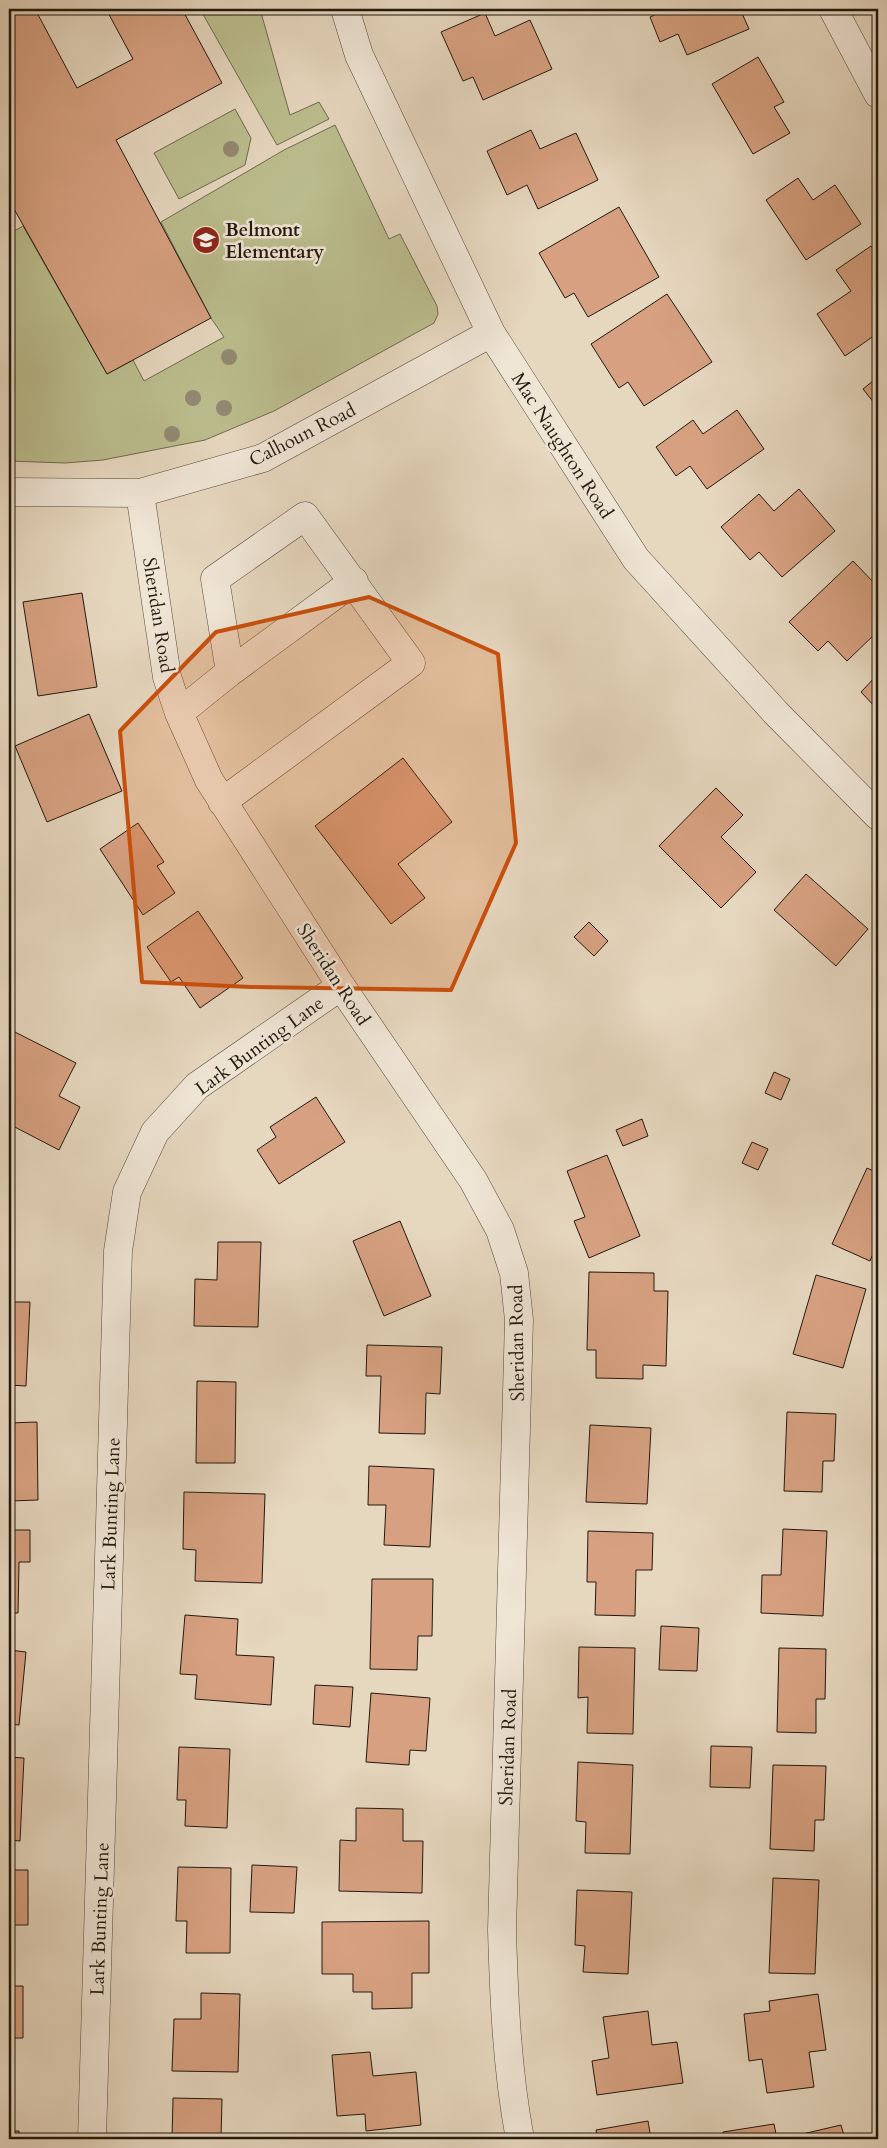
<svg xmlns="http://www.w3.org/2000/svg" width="887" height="2148" font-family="Cardo,serif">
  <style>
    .green { fill: #bbbd8e; stroke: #6e6a4e }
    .building { fill: #d7a181; stroke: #22180f }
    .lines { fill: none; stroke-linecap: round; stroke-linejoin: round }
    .minor-casing { stroke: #53483b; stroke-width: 29 }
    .minor { stroke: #efe5d5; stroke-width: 28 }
    .tree { fill: #948973 }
    .marked { fill: #ca4f0c; fill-opacity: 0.2; stroke: #ca4f0c; stroke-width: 4; stroke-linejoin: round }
    .labels { text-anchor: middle; stroke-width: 5; stroke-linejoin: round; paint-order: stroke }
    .poi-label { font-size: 19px; font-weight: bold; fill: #22180f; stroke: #efe5d5; text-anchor: start }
    .street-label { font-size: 19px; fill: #22180f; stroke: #efe5d5 }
  </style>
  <rect width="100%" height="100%" fill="#e6d7bf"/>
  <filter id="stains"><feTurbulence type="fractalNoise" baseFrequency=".004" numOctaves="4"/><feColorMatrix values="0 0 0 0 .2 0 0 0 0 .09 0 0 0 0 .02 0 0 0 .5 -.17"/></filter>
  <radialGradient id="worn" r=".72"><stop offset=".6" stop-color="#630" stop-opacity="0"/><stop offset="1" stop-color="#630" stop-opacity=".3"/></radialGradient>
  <!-- green -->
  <path class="green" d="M200,9H260L290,115L319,102L329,119L277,145Z
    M235,109L251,138L245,165L179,199L154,153Z
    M335,125L389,239L400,234L437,306L438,314L434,323L274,411L205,440L103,460L65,463L9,461V234L23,226L107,374L133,360L144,381L224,337L211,318L161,222L284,150Z"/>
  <!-- building -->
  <path class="building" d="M9,9H35L77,88L133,59L106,9H182L222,83L116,140L211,318L107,374L9,200Z
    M665,9H740L749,29L687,55L678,34L660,42L650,17L665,10Z
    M485,13L495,36L530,20L552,69L483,100L473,77L463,81L441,32Z
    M758,57L784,102L774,107L790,133L753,154L712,84Z
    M531,130L540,149L576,133L598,180L538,209L527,185L507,195L487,151Z
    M798,178L813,200L835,185L861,224L806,260L766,200Z
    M619,207L659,277L588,317L574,293L565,298L539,253Z
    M9,223L13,231L9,234Z
    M871,246L878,256V333L845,356L817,314L851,291L836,270Z
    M667,294L712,362L644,406L628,382L619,388L591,344Z
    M878,377V408L863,389Z
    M737,410L764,449L707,489L690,466L676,476L656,447L693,420L703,434Z
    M799,489L835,531L782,577L759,552L750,560L721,527L759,494L774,511Z
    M853,561L878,587V631L847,661L828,641L818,651L789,622Z
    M82,593L97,687L38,696L23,602Z
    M878,674V710L861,692Z
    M89,714L122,791L47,822L15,746Z
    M403,758L452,822L398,864L425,898L391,924L315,826Z
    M716,788L743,815L721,837L756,872L721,908L659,846Z
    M138,823L164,862L157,866L175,893L143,915L100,849Z
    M806,874L868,929L836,966L774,910Z
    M198,911L243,978L200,1008L179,977L171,982L147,947Z
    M589,922L608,941L594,956L574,937Z
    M9,1029L76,1063L59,1096L80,1107L59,1150L9,1124Z
    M774,1072L790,1079L781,1100L765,1093Z
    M316,1097L345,1142L279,1184L257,1150L276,1137L270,1127Z
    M642,1119L648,1136L623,1146L616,1130Z
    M752,1142L768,1149L758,1170L742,1163Z
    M607,1155L640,1236L589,1258L574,1221L585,1217L567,1171Z
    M867,1168L878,1173V1242L870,1261L832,1244Z
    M400,1221L431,1296L384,1316L353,1241Z
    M218,1242H261L258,1327L194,1326L195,1279L217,1280Z
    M589,1272L654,1273V1291H668L666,1366L643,1365V1379L596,1378V1350H587Z
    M816,1275L866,1289L843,1368L793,1354Z
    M9,1302H30L26,1386L9,1385Z
    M367,1345L442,1347L440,1394L426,1393L425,1434L379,1433L381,1376H366Z
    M197,1381L236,1382L235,1463H196Z
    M787,1412L836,1414L834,1461H823L822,1492L784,1491Z
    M37,1422L38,1500L9,1501V1423Z
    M590,1425L651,1428L647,1504L586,1502Z
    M369,1466L434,1469L430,1547L384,1545L386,1505H368Z
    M184,1492L265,1494L262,1583L195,1581L196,1550L183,1549Z
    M783,1529L827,1531L823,1616L761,1613L762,1575H781Z
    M9,1530H30V1562H19L18,1613H9Z
    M588,1531L653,1533L652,1570H636L635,1616L595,1615L596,1582H587Z
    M372,1579H433L432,1636H418L417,1670L370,1669Z
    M185,1615L238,1619L236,1655L274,1657L271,1705L195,1699L197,1675L180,1674Z
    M661,1626L699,1628L697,1671L659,1670Z
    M579,1647L635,1648L633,1734L587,1733L588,1697L578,1698Z
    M779,1648L826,1649L825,1699H816V1733L777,1732Z
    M9,1650L26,1652L19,1725L9,1724Z
    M315,1685L353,1687L350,1727L313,1724Z
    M371,1693L430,1698L426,1751L410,1750L409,1765L366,1762Z
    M711,1746L752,1747L750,1788L710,1787Z
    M179,1747L230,1749L227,1828L185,1826L186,1800H177Z
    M9,1757L24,1758L20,1841L9,1840Z
    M578,1762L633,1765L630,1854L585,1853L586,1822L576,1821Z
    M773,1765L826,1766L824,1820H815L814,1851L770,1849Z
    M356,1808L403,1809V1841H423L422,1893L339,1891L340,1840L356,1841Z
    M252,1865L297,1867L294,1913L250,1912Z
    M178,1867L231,1868L230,1953H186L187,1921H176Z
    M9,1870H28V1925H12V1955H9Z
    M773,1878L819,1880L815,1974L769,1973Z
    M577,1890L632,1892L628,1974L583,1972L585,1946L575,1945Z
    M429,1921V1973H412V2008L372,2009V1992H353V1974H322V1922Z
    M9,1986H23V2038H11L10,2072Z
    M201,1993L240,1994L238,2072L172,2071L174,2019H201Z
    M818,1994L826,2050L809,2052L814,2087L767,2093L762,2059L749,2061L744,2014L770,2011L769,2001Z
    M648,2011L652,2045L677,2042L683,2083L597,2095L592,2061L609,2058L603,2017Z
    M370,2052L373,2076L416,2072L421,2125L366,2131L365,2114L337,2116L332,2055Z
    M173,2098L222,2099L221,2139H172Z
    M648,2121L651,2139H598L596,2130Z
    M774,2124L777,2139H724L723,2132Z
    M841,2125L845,2139H795L794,2136Z
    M9,2131H19V2139H9Z"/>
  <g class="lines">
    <!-- minor casing -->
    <g class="minor-casing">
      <path id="minor" d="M345,9L359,55L491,333L636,559L776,713L878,816
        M833,9L878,94
        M9,492L140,493L263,458L491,333
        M140,493L167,677L179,713L209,780L341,986L473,1180L500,1230L514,1273L519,1320L502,1930C504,2000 507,2070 520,2139
        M179,713L230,672L354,581
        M222,802L411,663L305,516L215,579L230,672
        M92,2139L118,1251L127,1192L155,1132L197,1086L341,986"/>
    </g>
    <!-- minor -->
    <use href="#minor" class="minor"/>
  </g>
  <!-- trees -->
  <g class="tree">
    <circle cx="231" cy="149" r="8"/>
    <circle cx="229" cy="357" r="8"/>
    <circle cx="193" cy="398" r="8"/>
    <circle cx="224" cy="408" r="8"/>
    <circle cx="172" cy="434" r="8"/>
  </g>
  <!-- marked area -->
  <path class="marked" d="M369,597L498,654L516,843L451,990L251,987L142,982L120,731L216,632Z"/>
  <!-- icons -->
  <defs>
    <g id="school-disc" transform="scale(1.4375)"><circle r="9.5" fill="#8f2418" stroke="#efe5d5"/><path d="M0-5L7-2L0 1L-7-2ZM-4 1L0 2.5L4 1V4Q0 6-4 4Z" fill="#fff"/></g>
  </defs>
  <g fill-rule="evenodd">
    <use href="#school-disc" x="206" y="240"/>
  </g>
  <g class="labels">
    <!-- poi labels -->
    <g class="poi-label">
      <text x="225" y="236">Belmont<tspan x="225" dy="22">Elementary</tspan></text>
    </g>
    <!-- street labels -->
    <g class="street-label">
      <text transform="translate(302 434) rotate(-27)" y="7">Calhoun Road</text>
      <text transform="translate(563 445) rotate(57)" y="7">Mac Naughton Road</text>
      <text transform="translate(159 615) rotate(81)" y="7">Sheridan Road</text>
      <text transform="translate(334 974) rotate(57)" y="7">Sheridan Road</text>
      <text transform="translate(259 1045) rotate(-36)" y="7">Lark Bunting Lane</text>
      <text transform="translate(516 1343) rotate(-91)" y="7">Sheridan Road</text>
      <text transform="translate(110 1514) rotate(-88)" y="7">Lark Bunting Lane</text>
      <text transform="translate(507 1747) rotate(-88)" y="7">Sheridan Road</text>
      <text transform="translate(99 1919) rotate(-88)" y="7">Lark Bunting Lane</text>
    </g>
  </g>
  <!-- margin -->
  <rect width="887" height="2148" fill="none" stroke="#e6d7bf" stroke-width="30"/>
  <rect x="10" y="10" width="867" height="2128" fill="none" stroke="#22180f" stroke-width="2.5"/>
  <rect x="15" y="15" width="857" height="2118" fill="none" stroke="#22180f"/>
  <rect width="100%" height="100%" filter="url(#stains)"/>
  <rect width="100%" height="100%" fill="url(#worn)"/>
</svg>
